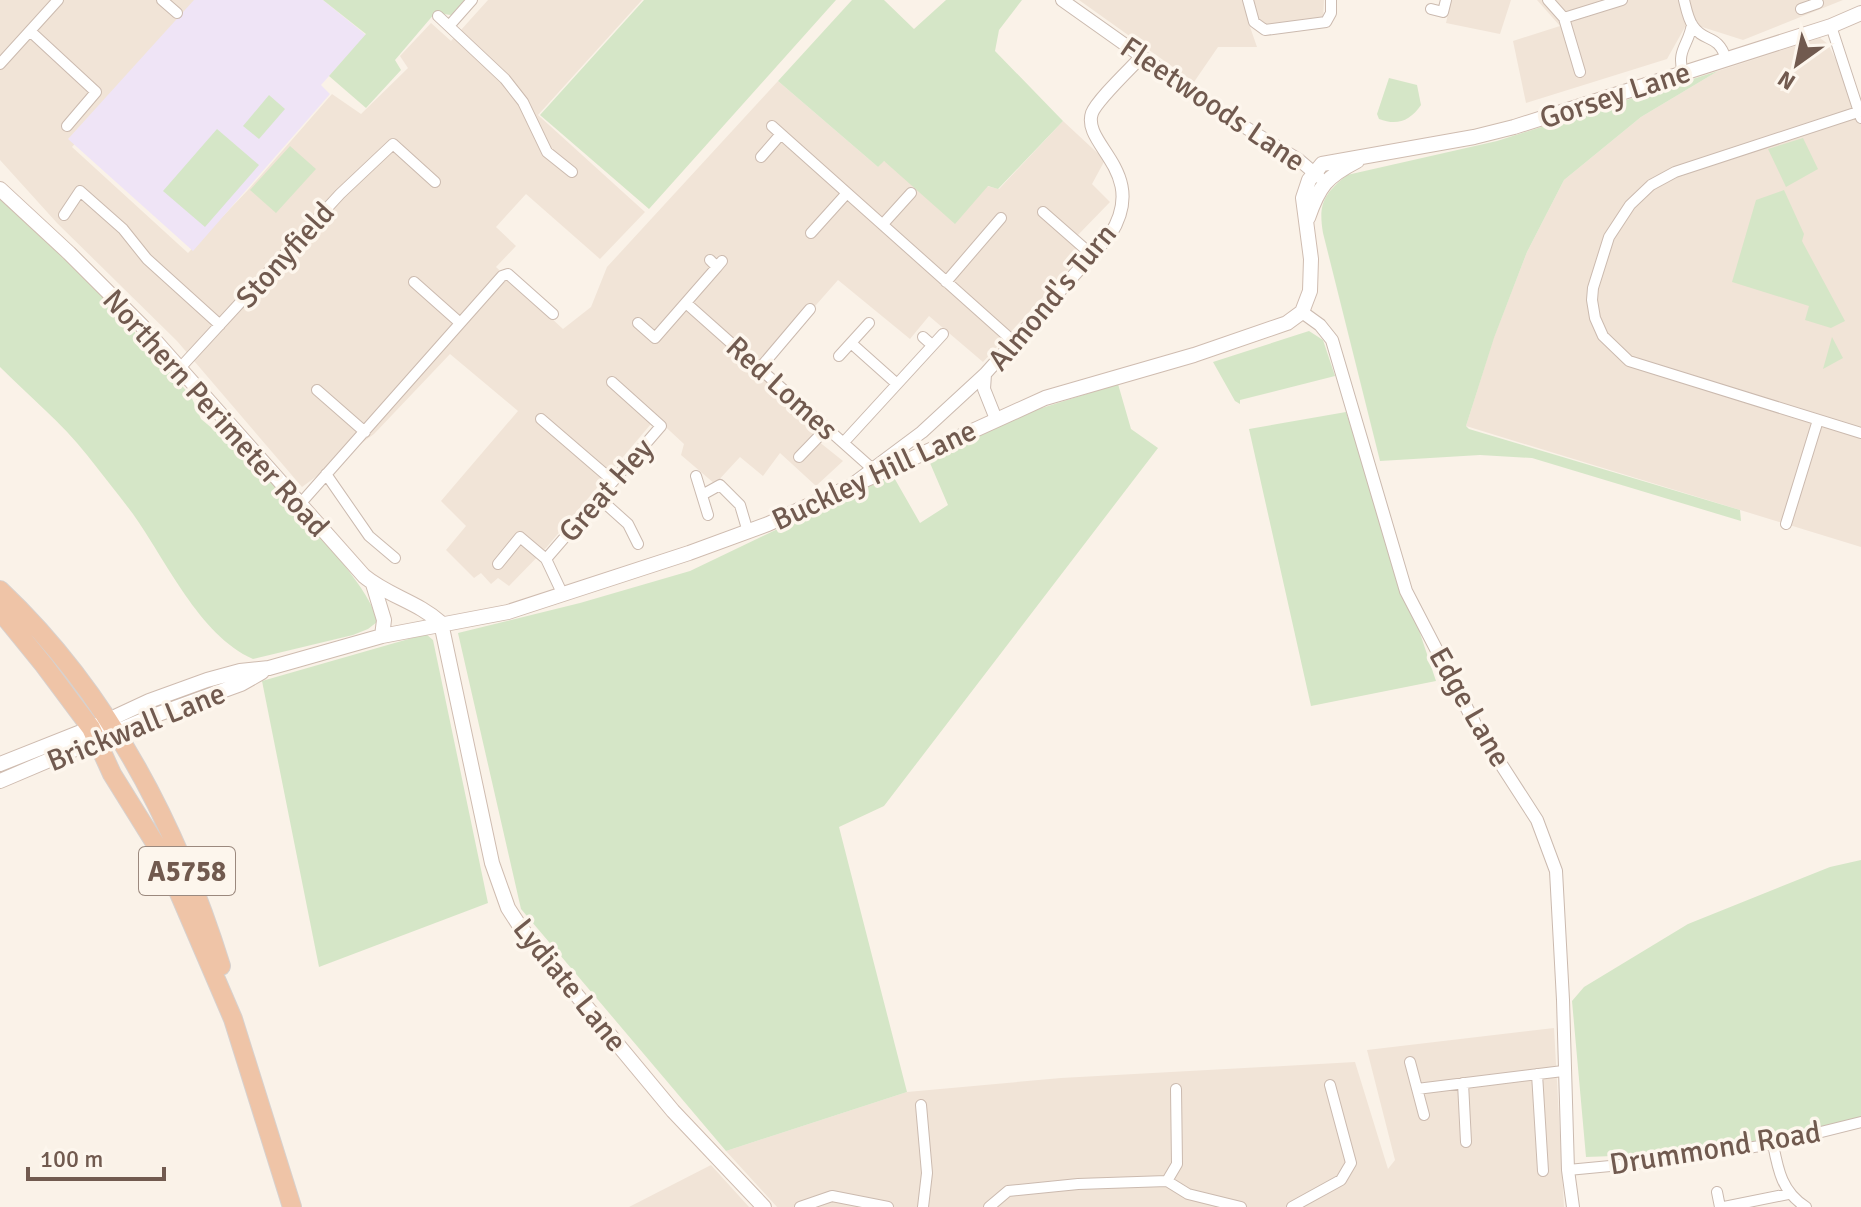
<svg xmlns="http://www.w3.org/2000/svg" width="1861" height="1207" font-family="Signika,sans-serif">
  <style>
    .residential { fill: #f1e4d7 }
    .education { fill: #efe4f6 }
    .green { fill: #d5e6c7 }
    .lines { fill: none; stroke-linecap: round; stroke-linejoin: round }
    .minor-casing { stroke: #cbbaaf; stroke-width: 12 }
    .tertiary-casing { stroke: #cbbaaf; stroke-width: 14 }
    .secondary-casing { stroke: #cfbcb0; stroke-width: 16 }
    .trunk-casing { stroke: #d7d1ce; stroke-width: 20 }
    .minor { stroke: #fff; stroke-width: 10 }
    .tertiary { stroke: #fff; stroke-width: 12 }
    .secondary { stroke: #fff; stroke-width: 14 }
    .trunk { stroke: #efc4a7; stroke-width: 18 }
    .labels { text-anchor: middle; stroke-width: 7; stroke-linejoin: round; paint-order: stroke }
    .shield { fill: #fdf6ed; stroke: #9b897e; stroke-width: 2 }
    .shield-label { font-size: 28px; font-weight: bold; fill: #715a4f }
    .street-label { font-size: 30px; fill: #715a4f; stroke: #fdf6ed }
  </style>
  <rect width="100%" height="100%" fill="#faf2e8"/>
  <!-- residential -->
  <path class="residential" d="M0,0H199L72,147L188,253L248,190L332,94L361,114L408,68L400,56L431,23L451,41L488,0H642L538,115L645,212L600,259L526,194L496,227L516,246L496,267L563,329L591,307L607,267L778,81L878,167L883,161L999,189L1063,121L1105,160L1092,184L1110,202L1077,236L1089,247L983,362L929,316L910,339L838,280L759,370L819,429L813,437L843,461L816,486L780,453L763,476L740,457L715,484L681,455L684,444L656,418L546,548L509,586L498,578L491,584L481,573L474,578L446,550L466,526L441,501L518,411L450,354L374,434L302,487L177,341L57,223L0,160Z
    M1079,0H1324L1323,19L1264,27L1249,24L1257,47H1218L1194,82Z
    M1451,0H1511L1500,34L1446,23Z
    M1537,0H1843L1743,40L1699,26L1685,27L1667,59L1526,103L1513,41L1560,26Z
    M1820,38L1828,44L1854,96L1861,118V547L1466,426L1493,340L1527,252L1564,180L1641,117L1718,71Z
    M1554,1028L1564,1207H777L726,1151L907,1092L1061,1078L1355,1062L1388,1169L1395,1160L1367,1050Z
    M711,1165L749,1207H629Z"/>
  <!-- education -->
  <path class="education" d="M194,0H323L366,35L321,85L330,94L193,251L68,139Z"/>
  <!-- green -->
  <path class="green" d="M323,0H465L451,15L435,13L395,60L401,70L366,108L329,76L366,34Z
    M644,0H836L649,209L540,115Z
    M852,0H884L914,29L946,0H1022L999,30L995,51L1063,121L998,189L988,186L955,224L884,161L878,167L778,81Z
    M1718,71L1641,117L1564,180L1527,252L1494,338L1466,426L1469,429L1740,510L1741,521L1532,458L1480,455L1380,461L1323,233C1318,203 1324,194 1347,175L1497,141Z
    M1389,78L1417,85L1421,105C1410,121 1397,126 1379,119L1377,114Z
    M269,95L285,109L259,139L243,126Z
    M217,129L259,165L205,227L163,191Z
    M1803,138L1818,169L1786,187L1768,149Z
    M290,146L316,169L276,213L250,190Z
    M1784,190L1804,234L1802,241L1845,321L1831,328L1805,320L1809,306L1732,282L1756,200Z
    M0,196L73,264L125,321L191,396L201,419L213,429L227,435C258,469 374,584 377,622L368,629L353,635L253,659C199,635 166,560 133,514C118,494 102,474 87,455C62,423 29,396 0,367Z
    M1309,331L1323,340L1335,376L1240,400V404L1235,401L1213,362Z
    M1832,337L1843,358L1823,369Z
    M1118,384L1131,429L1158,448L884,806L839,827L907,1092L726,1151L521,909L458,633L580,603L690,571L892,474L920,523L948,505L927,456L1026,413Z
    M1346,412L1436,681L1311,706L1249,429Z
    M426,634L433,640L488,903L319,967L262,681Z
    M1861,860V1118L1761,1140L1669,1154L1586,1157L1572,1001L1584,987L1688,924L1830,867Z"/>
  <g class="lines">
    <!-- minor casing -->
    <g class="minor-casing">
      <path id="minor" d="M162,0L177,13
        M1248,0L1254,22L1265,30L1326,22L1331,13V0
        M1548,0L1564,18L1580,72
        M1684,0C1686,8 1688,19 1693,26C1704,43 1718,33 1726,59
        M1431,9L1443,12L1446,0
        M1801,9L1818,3
        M438,16L505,79L523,102L547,152L572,172
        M1564,18L1622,0
        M449,26L472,0
        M1831,26L1861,118
        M30,31L96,92L67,126
        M0,64L58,0
        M1683,73C1676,50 1689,45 1692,24
        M1858,112L1675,172L1651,185L1630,205L1609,237L1593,288L1592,300L1595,318L1603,336L1629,361L1861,433
        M772,126L1014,342
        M761,157L781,134
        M1043,212L1092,255
        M64,215L80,191L123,229L147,259L220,325
        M883,224L911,193
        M811,233L847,193
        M710,260L717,267L722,261
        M414,282L459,322
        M946,282L1001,218
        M686,303L876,472
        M638,323L655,338L717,267
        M923,337L932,345
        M851,343L897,384
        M839,356L869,323
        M180,368L340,194L393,144L435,182
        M760,368L810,309
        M317,390L365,432
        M541,419L613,481
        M844,442L943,334
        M799,457L827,428
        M326,474L369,536L395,558
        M696,476L708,515
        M702,495L720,485L740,505L748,532
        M599,498L628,524L638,544
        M300,504L502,276L508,274L553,314
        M1786,524L1818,420
        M498,564L520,537L546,559
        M563,595L546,559L661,426L612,382
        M1410,1062L1424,1115
        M1537,1074L1543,1171
        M1463,1083L1466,1142
        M1417,1089L1563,1071
        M921,1105L927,1173L923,1207
        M1773,1144C1778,1170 1782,1192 1806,1207
        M1568,1170L1663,1161L1773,1144L1861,1122
        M1167,1181L1177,1164L1176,1089
        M1717,1192L1720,1207
        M800,1207L832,1196L888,1207
        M989,1207L1008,1191L1078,1184L1167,1181L1188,1194L1241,1207
        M1292,1207L1341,1180L1351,1163L1330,1085
        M1724,1207L1788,1194"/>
    </g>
    <!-- tertiary casing -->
    <g class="tertiary-casing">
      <path id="tertiary" d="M1062,0L1220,112L1299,160L1319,177
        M1302,312L1320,325L1332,340L1406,591L1475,724L1537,820L1556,871L1563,1000L1568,1170L1573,1207
        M985,374L984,389L996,419
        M855,482L922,432L985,374L1110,235C1150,172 1081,145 1092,113C1097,100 1130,69 1142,56"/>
    </g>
    <!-- secondary casing -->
    <g class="secondary-casing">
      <path id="secondary" d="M0,189L69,253L143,327L364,576C388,596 418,602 441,623
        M1308,218C1319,186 1326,177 1357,161
        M373,584L384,620L382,636
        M441,623L492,863L508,908L521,928L673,1111L764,1207
        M0,764L91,728L149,701L207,680L240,671L269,668L382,636L508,612L689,553L768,524L1045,398L1194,355L1287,323L1302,312L1310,291L1311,259L1303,198L1309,180L1322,164L1474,137L1514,127L1831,26L1861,13
        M0,781L153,716L241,684L262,672"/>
    </g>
    <!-- trunk casing -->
    <g class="trunk-casing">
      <path id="trunk" d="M0,590C108,692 177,825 221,966
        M0,611L44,665L91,728L112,774L163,856L233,1019L292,1207"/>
    </g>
    <!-- minor -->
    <use href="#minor" class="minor"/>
    <!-- tertiary -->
    <use href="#tertiary" class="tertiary"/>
    <!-- secondary -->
    <use href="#secondary" class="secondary"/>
    <!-- trunk -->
    <use href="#trunk" class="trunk"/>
  </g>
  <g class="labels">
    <!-- shield labels -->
    <rect class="shield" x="139" y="847" width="96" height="48" rx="6"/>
    <g class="shield-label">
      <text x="187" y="881">A5758</text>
    </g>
    <!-- street labels -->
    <g class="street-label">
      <text transform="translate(1615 95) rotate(-18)" y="10">Gorsey Lane</text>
      <text transform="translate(1213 104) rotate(34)" y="10">Fleetwoods Lane</text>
      <text transform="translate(285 255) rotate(-48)" y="10">Stonyfield</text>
      <text transform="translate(1052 297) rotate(-50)" y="10">Almond's Turn</text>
      <text transform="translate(782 388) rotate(42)" y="10">Red Lomes</text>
      <text transform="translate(216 413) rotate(48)" y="10">Northern Perimeter Road</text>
      <text transform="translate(874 475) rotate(-25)" y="10">Buckley Hill Lane</text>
      <text transform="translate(606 490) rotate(-49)" y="10">Great Hey</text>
      <text transform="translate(1470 707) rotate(60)" y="10">Edge Lane</text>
      <text transform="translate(136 727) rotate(-22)" y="10">Brickwall Lane</text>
      <text transform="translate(570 985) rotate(51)" y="10">Lydiate Lane</text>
      <text transform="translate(1715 1148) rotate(-9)" y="10">Drummond Road</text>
    </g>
  </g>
  <!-- north arrow -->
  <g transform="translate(1797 64) rotate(213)" stroke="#fdf6ed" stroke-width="6" paint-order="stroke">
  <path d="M0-6L14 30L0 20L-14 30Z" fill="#715a4f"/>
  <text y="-12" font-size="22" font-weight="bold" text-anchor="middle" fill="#715a4f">N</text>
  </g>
  <!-- scale -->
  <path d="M28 1167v12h136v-12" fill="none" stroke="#715a4f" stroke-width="4"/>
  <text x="40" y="1167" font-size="24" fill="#715a4f" stroke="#fdf6ed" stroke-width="6" paint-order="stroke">100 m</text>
</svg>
